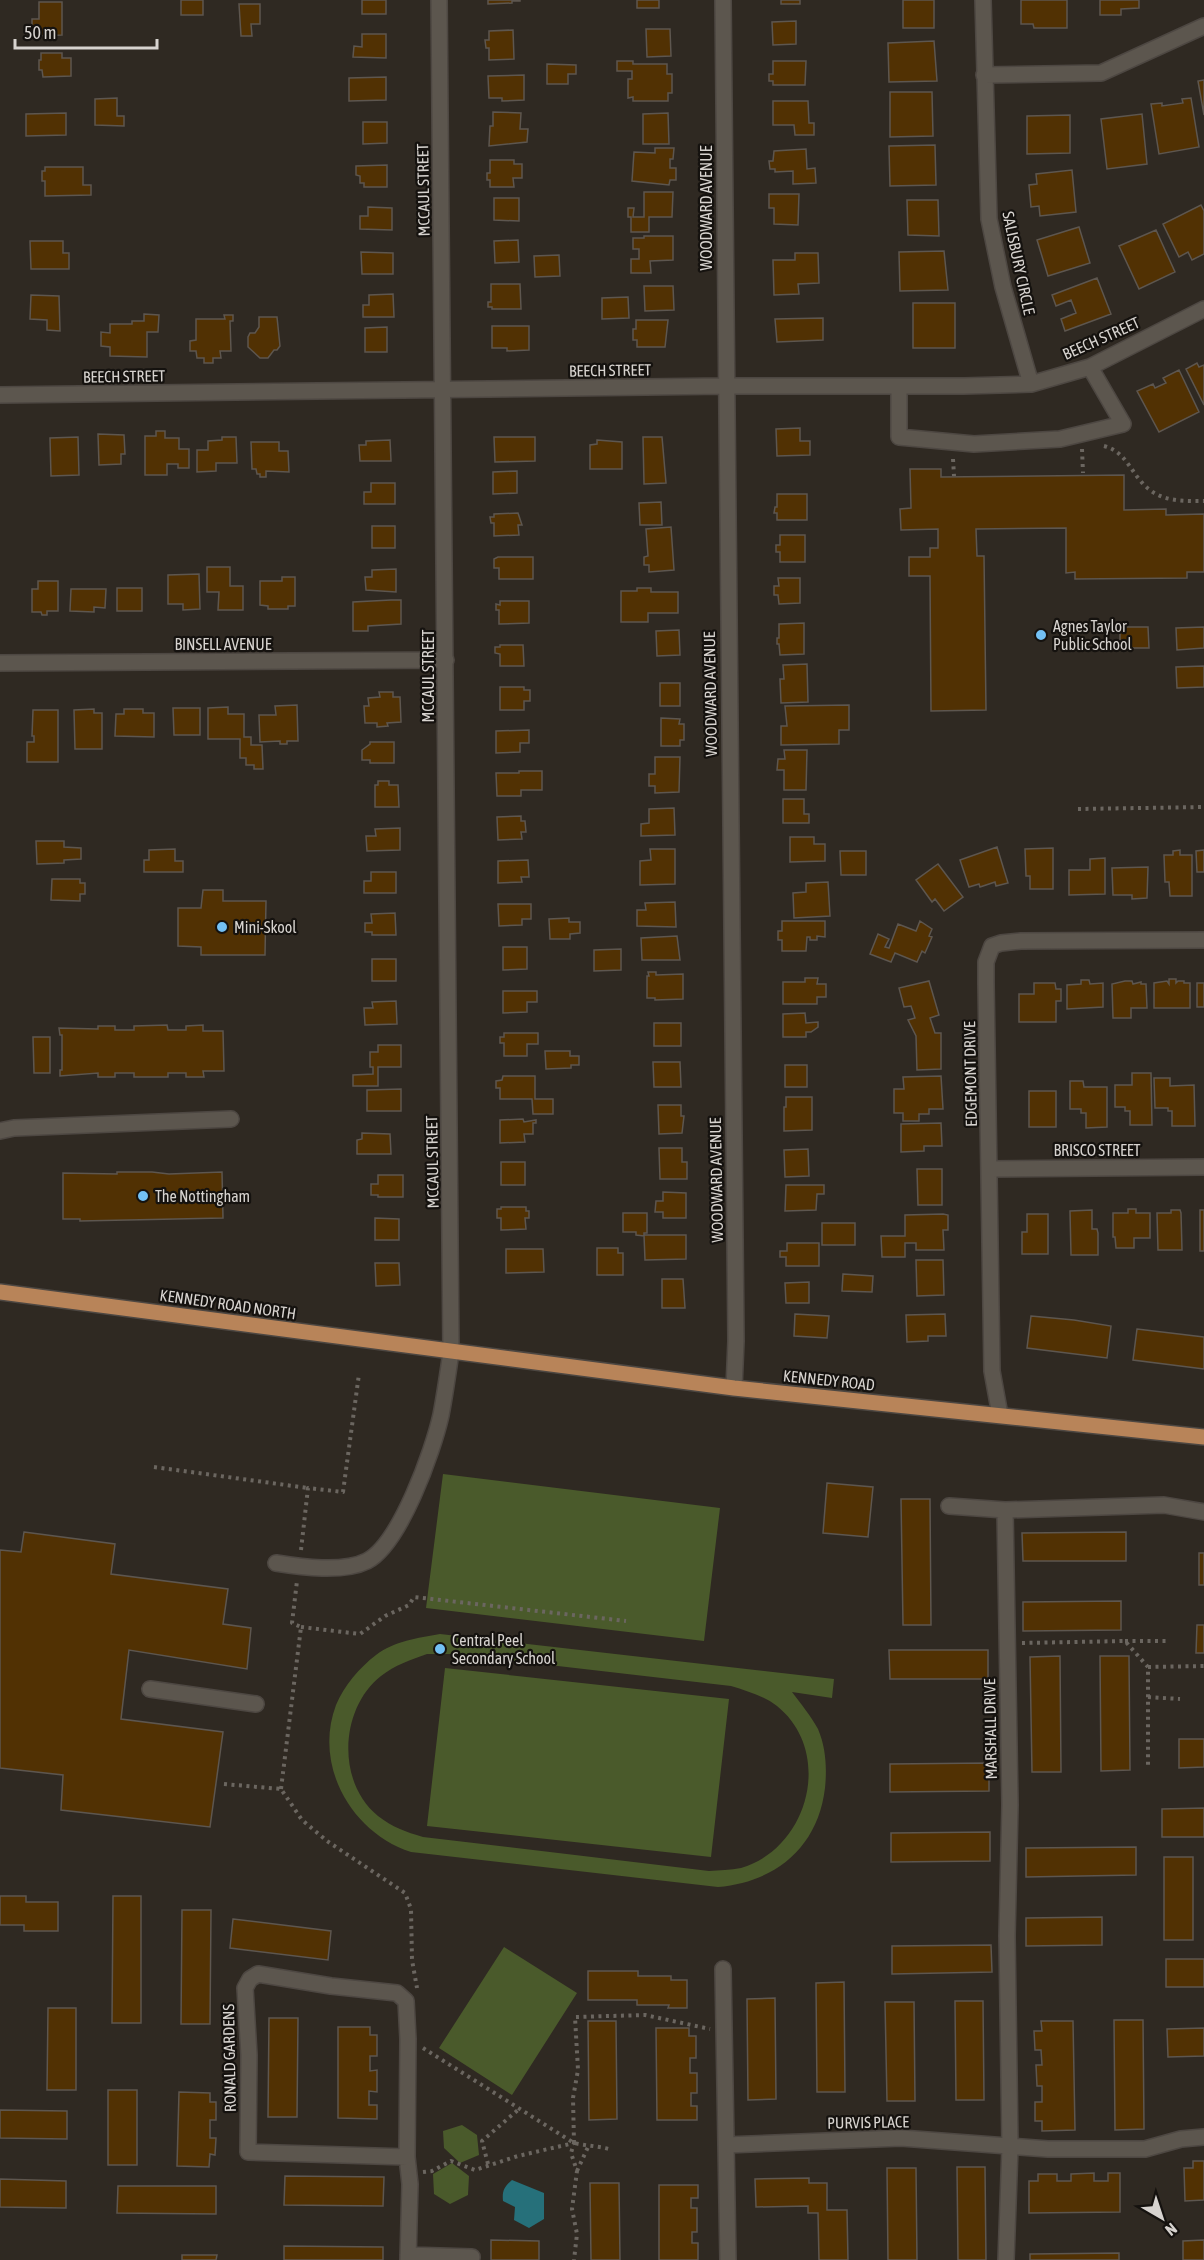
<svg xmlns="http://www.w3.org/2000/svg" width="1204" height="2260" font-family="'Asap Condensed',sans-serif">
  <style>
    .green { fill: #4a5a2b; fill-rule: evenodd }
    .water { fill: #26707a }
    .building { fill: #513103; stroke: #5d564f; stroke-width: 1.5 }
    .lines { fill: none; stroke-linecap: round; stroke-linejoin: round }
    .minor-casing { stroke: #4d4742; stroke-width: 18 }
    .major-casing { stroke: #4d4742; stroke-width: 18 }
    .path { stroke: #6b6660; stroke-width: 4; stroke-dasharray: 3 4.5; stroke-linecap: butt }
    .minor { stroke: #5c564e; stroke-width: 15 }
    .major { stroke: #b88459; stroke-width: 15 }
    .poi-dot { fill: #73c1f5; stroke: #15120f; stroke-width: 2 }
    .labels { text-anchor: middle; stroke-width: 4.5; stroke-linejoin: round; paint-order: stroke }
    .street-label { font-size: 16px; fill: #d7d3cf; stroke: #15120f }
    .poi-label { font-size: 16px; fill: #d7d3cf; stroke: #15120f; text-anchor: start }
  </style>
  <rect width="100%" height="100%" fill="#2f2922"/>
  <!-- green -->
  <path class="green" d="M443,1474L720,1508L704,1641L426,1608Z
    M440,1634L834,1679L832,1698L792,1692C801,1704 811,1716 818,1729C826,1748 827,1768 825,1788C818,1847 776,1882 718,1887L411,1852C352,1833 313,1766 336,1705C344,1686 359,1668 376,1655C394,1641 418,1638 440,1634ZM427,1654H453L731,1686C747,1691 764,1696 777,1706C834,1752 809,1848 741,1868C731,1870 719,1870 709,1871L423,1837C406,1832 392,1827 378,1816C336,1782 340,1708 381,1676C395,1665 410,1660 427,1654Z
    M445,1668L729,1699L711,1857L427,1826Z
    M504,1947L577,1993L512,2095L439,2048Z
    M462,2125L477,2135L479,2155L460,2163L444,2148L443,2131Z
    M452,2163L469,2176L468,2195L450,2204L434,2194L433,2174Z"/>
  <!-- water -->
  <path class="water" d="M512,2180L544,2193V2219L529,2228L514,2220L515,2207L503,2201C502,2191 504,2187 512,2180Z"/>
  <!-- building -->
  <path class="building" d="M181,0H203V15H181Z
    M362,0H386V14H362Z
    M488,0H520V1H512V3L488,4Z
    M637,0H659V8H637Z
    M781,0H800V4H781Z
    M903,0H934V28H903Z
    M1021,0H1067V28H1034L1033,24H1021Z
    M1100,0H1139V8L1121,9V15H1100Z
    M39,2H62V35L32,36V19H39Z
    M239,4H260V24H251L252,36H241Z
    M796,21V44L773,45L772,22Z
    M646,29H670L671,56L647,57Z
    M513,30L514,59L489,60V48H486L485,40H489V31Z
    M362,34H386V58L353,57L354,46L362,47Z
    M934,41L937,81L889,82L888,43Z
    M41,53H62V58H71V76L43,77L42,70H39V60H41Z
    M617,61H633V64H667V74H672V93H668V101H633V97L628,98V79H632V71H617Z
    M773,61H806L805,85H773V81H769V74H773Z
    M547,64L576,65V74H568V84H547Z
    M524,75V100L502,101V98H489L488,76Z
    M386,77V100L349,101V78Z
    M1204,80V115L1198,81Z
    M890,92H932L933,136L890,137Z
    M117,98V116H124V126L95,125V99Z
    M1191,98L1199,147L1159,154L1151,104L1162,103V106L1183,103L1182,99Z
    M773,101H808L809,123H814V135H795L794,125H773Z
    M493,112L521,113L520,129H528L527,142L489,146L490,126H493Z
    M66,113V135L26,136V114Z
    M668,113L669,144H643V114Z
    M1142,114L1147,164L1107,169L1101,119Z
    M1070,115V153L1027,154V116Z
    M363,122H387V143L363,144Z
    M935,145L936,185L890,186L889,146Z
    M655,148H674L673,159H670V168H676V180H670L669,185L632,181L634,152L655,153Z
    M806,149L807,169L815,168L816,183L793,184V171L775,172V169H770L769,161H773L774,151Z
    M490,160H514V164H522V178H513L514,187H490V180H487V173H490Z
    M387,165V187H364V183H360V176L356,175V166Z
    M45,167H83V185H91V195L45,196V181H42V171H45Z
    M1072,170L1076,212L1040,216L1039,206L1031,207L1029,185L1037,184L1036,174Z
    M644,192H673L672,217H649V232H631V217H628V208H634L633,217H644Z
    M769,194H799L798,225L774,224V208H769Z
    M494,198H519V221L494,220Z
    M907,200H938L939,236L908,235Z
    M1201,205L1204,211V254L1192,260L1188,252L1179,257L1163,224Z
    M368,207L392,208V230L360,229V216H368Z
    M1079,227L1090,263L1048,276L1037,240Z
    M1156,230L1175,272L1139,289L1119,246Z
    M644,236H673V260L650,261L651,273H631V259H639V249H633V238H644Z
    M518,240L519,262L495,263L494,241Z
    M30,241H63V253H69V269H31Z
    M944,251L948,290L900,291L899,252Z
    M361,252L393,253V274H362Z
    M795,253H818L819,283L798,284L799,294L774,295L773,260H795Z
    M559,255L560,276L535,277L534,256Z
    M1097,278L1111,314L1065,331L1061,319L1076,313L1071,300L1056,306L1052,295Z
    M491,284H520L521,309H492V307H488V302H491Z
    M644,286H673L674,310L645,311Z
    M393,294L394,317H363V305H369V295Z
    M31,295L59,296L60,331L47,330V320L30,319Z
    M628,297L629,318L602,319V298Z
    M913,303H955V348H913Z
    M144,314L159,315L158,332H147V357L110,356V347L101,346V332L110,333V324H132V321H144Z
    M224,315H233V321H230L231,351H220L221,358H213V363H204V358H197L196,351H190V341L196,340V319H225Z
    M259,317H277L280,346L277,350H274L268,358H260L248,347V337L250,333H255L259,327Z
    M823,318V340L777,342L775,319Z
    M636,320H668L665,347H637V340H633V329H636Z
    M492,326H529V350L507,351V348H492Z
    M387,327V352H365V328Z
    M1197,363L1199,367L1204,365V405L1186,369Z
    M1179,370L1199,412L1159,432L1137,391L1153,384L1155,388L1166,383L1163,378Z
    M800,428V441H810V455L777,456L776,429Z
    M156,431H165V438H179V449H189V468H178V464H167V475H145V436H156Z
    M98,434L124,435L125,454H121V464L99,465Z
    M78,437L79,475L51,476L50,438Z
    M222,437H236L237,463H216V471L197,472V450H208V441L222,440Z
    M494,437H535V461L495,462Z
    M643,437H662L666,483L644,484Z
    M390,440L391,461H360L359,445H366V441Z
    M597,440L622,442V469H590V445L597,444Z
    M251,442H279V451H288L289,472L266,471V477H260V474H257L256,469H252Z
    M910,469H941V477L1124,475V510L1166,509V515L1204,514V572H1187V578L1075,579V572L1066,573V528L976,529L977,556H984L986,710L931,711L930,576H909V557H930V548H938V529L901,530L900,509L911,508Z
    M517,471V493L493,494V472Z
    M371,483H395V504H364V492H371Z
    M777,494H807V520H777V513H774L775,507H777Z
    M661,502L662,525H640L639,503Z
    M518,513L522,525H518L519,535L494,536V523H491L490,517H494V514Z
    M372,526H395V548H372Z
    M671,527L674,570L649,572V565H644V557L648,556L646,529Z
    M780,535H805V562H780V552H776V545H780Z
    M498,557H533V579H499V568H494V559Z
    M207,567H230V586H243V610H218L219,592H207Z
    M396,569V592L366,590L365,577H372V570Z
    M199,574L200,609L183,610V604H168V575Z
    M282,577H295V606H288V609H268V606L260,605V581H282Z
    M778,578H800V603L779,604L778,595H774V586H779Z
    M38,581H58V611H47V615H42L41,612H32V589H38Z
    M117,588H142V611H117Z
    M637,588H651V592H678V613H648V622H621V591H637Z
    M71,589H106L105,608L94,607V612L70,611Z
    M391,600H401V624L368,626V631H353V602Z
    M500,601H529V623L499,624V610H496V604L500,605Z
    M804,623V654L780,655L779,644H777V638H779V624Z
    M1120,627H1148L1149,648H1120Z
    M1204,627V648L1177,650L1176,628Z
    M679,630L680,655L657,656L656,631Z
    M500,645H523L524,666H500V654L495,653V647H500Z
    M807,664L808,702L781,703L780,679H784L783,665Z
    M1204,666V687L1177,688L1176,667Z
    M660,683H680V706H660Z
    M500,687H524V690H530V701H524V710H500Z
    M379,692H393V697H400L401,722L387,723L388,726L377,727V723H365L364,706H369L368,698L380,697Z
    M297,705L298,741H287V744H280V741L260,742L259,715H276L275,706Z
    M849,705V730H839V744L781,745V726H787L785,706Z
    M228,707V714H244V737H251V745H262L263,769H254V765H246V758H240V739H208V708Z
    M173,708H200V735H174Z
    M94,709V713H102V749H75L74,710Z
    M124,709H143V713H154V737L115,736L116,714H124Z
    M33,710H58V762H27V742H34V736H32Z
    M661,718L680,719L679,724H684V740H680V746H661Z
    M529,730V743H520V752L496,753V731Z
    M370,742H394V763H370V760H362V750L370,744Z
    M784,750H807L806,790H784V770H777L778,759H785Z
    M655,757H680L679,792L655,793V786H649V774H655Z
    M519,771H542V790H521V796H497L496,773H519Z
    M378,781H389V785H398L399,807H375V785H378Z
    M783,799H804V814H809V823H783Z
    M674,808L675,835L641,836V824L649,823V809Z
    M521,816V821H525L526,832H521L522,839L498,840L497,817Z
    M400,828V850L367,851L366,836H376L375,829Z
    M790,837H814V844H825V861L790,862Z
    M36,841H64V847L81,848V859L64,860V863L37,864Z
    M997,847L1008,883L996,886L995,882L980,887L979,884L969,887L960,860Z
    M1053,848V889H1030V876H1026L1025,849Z
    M175,849V861H183V872H144V860H149V850Z
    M650,849H675V884L640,885V861L651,860Z
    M1180,850V855H1192V896H1170L1169,882H1165L1164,855H1173V851Z
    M1204,850V872H1197L1196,851Z
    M840,851H866V875H841Z
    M1105,858V894L1069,895V870H1090V859Z
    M528,860L529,877H521L522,882L498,883V861Z
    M938,864L963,897L944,911L935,899L932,902L916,880Z
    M1148,867L1147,898L1132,899V895H1113L1112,868Z
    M371,872H396V893H364V881H371Z
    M52,879H80V883H85V894H80V901L51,900Z
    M828,882L830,916L794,918L793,893L806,892V883Z
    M203,890H223V901H266L265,955H201V947L178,946V908H201Z
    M675,902L676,927L637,926V910H646L645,903Z
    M498,904H531V919H522V925L499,926Z
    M395,913L396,935H372V932H365V923H372L371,914Z
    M569,918V922H580V933L570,934V939H550L549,919Z
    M782,921H825V937L817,936V940H810V937H807L806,951H782V940H778V931H782Z
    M920,921L932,929L929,936L932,937L925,953L922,951L917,962L895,953L891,962L870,954L878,934L889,939L885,947L889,948L898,924L916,931Z
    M677,936L680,960H642L641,938Z
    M503,947H527V969L503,970Z
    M621,949V970L594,971V950Z
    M372,959H396V981H372Z
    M648,972H656V975L683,974V999L655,1000V998H647V976H649Z
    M805,978H818L817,984H826V997H817V1004H783V982H805Z
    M1169,979H1176V983L1178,981H1184V983H1190V1008H1154V983L1167,981L1169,984Z
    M1081,980H1089L1090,984L1103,983V1007L1067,1009V985L1081,984Z
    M929,981L939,1015L930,1018L935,1033H941V1069L917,1070L916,1036L908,1020L915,1018L911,1006L904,1007L899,988Z
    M1125,981H1132L1133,984L1141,982V984H1146L1147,1008H1131V1018H1113L1112,984Z
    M1034,983H1055L1056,989H1061V1001H1056V1022H1019V994H1034Z
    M1197,983H1204V1007H1197Z
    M503,991H537V1002H527V1012L503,1013Z
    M396,1001L397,1024L365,1025L364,1008H373L372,1002Z
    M805,1013L806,1023L818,1022V1027L811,1032H806V1037H783V1014Z
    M654,1023H681V1046H654Z
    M167,1025L168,1030H186V1026L203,1025V1031H223L224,1071H203L204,1077H186V1073H168V1077H134V1073H115V1077H98V1073L60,1076V1070H62V1035H60L59,1028L98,1029V1026H115V1030H134V1026Z
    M504,1033H538V1044H527V1056H504V1043H500V1037H504Z
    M33,1037H50V1073H34Z
    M378,1045H401V1067H378V1086H353V1075L373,1074V1067H370V1052H378Z
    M545,1051H570V1056H579V1065H571V1068L546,1069Z
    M653,1062H680L681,1087H654Z
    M785,1065H807V1087H785Z
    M1132,1073H1151L1152,1125H1130V1111H1125V1107H1115V1085H1132Z
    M503,1076H535V1099H553V1114H533L532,1099H500V1088H496V1081L502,1080Z
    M941,1076L943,1109H929V1114H919V1121H903V1113H894V1089H904L903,1077Z
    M1154,1078H1170V1086L1194,1085L1195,1126H1172V1111H1168V1108H1155Z
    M1070,1081H1083L1084,1087H1107V1127L1086,1128V1113H1081V1109H1070Z
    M401,1089V1111H367V1090Z
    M1029,1091H1056V1127H1029Z
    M786,1097H812V1130L784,1131V1107H786Z
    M658,1105H681V1116H684L682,1133L659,1134Z
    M523,1119L524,1122L536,1120V1123H533V1134H524L525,1142L500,1143V1120Z
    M941,1123L942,1146H924V1151L901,1152V1124Z
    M362,1133L390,1134L391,1154H357V1140L362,1139Z
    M659,1148H682V1162H687V1179H660Z
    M808,1149L809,1176L785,1177L784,1150Z
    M501,1162H525V1185H501Z
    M917,1169H942V1205H918Z
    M117,1172H152L169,1174L222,1172L223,1218L80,1221V1219H63V1173L117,1174Z
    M378,1175H403V1197H378V1195H371V1184H378Z
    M786,1185H824V1194H817L816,1210L785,1211Z
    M663,1192L686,1193V1218H663V1212H655L656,1201H663Z
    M501,1207H526V1211H529V1218H525L526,1229L501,1230V1218H497V1209H501Z
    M1128,1209H1136V1213H1150V1238H1134V1248H1116L1115,1237H1113V1213H1128Z
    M1092,1210V1229H1097L1098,1233V1255H1071L1070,1211Z
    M1171,1210H1180L1181,1213L1182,1250H1158L1157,1213H1171Z
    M1200,1210H1204V1251H1200Z
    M623,1213H647V1233H644V1236L636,1235V1232H623Z
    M943,1214L948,1215V1230H943L944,1250H916V1243H905V1257H882L881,1236H905V1215Z
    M1027,1214H1048V1254H1022V1232H1027Z
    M375,1218L399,1219V1240H375Z
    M822,1223H855V1245H822Z
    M644,1235H686V1259L645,1260Z
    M787,1243H819V1266H786V1257H780V1251H787Z
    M597,1248H618V1253H623V1275H597Z
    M506,1249H543L544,1272L506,1273Z
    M916,1260H943L944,1295L917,1296Z
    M375,1263H399L400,1285L376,1286Z
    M843,1274L873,1276L872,1292L842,1291Z
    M662,1279H683L685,1308H662Z
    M809,1282V1303H786L785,1283Z
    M795,1314L829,1316L827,1338L794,1336Z
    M945,1314L946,1336H928V1341L907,1342L906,1315Z
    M1031,1316L1074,1320L1111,1326L1107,1358L1027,1348Z
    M1137,1329L1204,1337V1369L1133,1360Z
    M827,1483L873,1487L868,1537L823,1533Z
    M901,1499H930L931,1625H903Z
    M24,1532L115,1544L111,1574L228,1589L223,1624L251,1628L247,1669L129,1650L121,1719L223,1732L210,1827L61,1810L63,1775L0,1768V1550L21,1552Z
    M1126,1532V1561H1023L1022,1533Z
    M1199,1553H1204V1585H1199Z
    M1121,1601V1630L1023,1631V1602Z
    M1197,1625H1204V1653H1196Z
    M889,1650H988V1679H890Z
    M1060,1656L1061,1772H1032L1030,1657Z
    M1100,1656H1129L1130,1770L1101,1771Z
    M1179,1739H1204V1767L1179,1768Z
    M989,1763V1791L890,1792V1764Z
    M1204,1808V1837H1162V1809Z
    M990,1832V1861L891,1862V1833Z
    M1136,1847V1875L1026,1877V1848Z
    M1164,1857H1193V1940H1164Z
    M0,1896H26V1902H58V1931H24V1925H0Z
    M113,1896H141V2023H112Z
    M182,1910H211L210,2024H181Z
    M1102,1917V1945L1026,1946V1918Z
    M233,1919L331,1931L328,1960L230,1948Z
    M991,1945L992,1972L892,1974V1946Z
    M1166,1959H1204V1987H1166Z
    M588,1971H638V1976H671V1980H687V2008H668L669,2005H637V2000H588Z
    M844,1982L845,2092H817L816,1983Z
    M775,1998L776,2099L748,2100L747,1999Z
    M955,2001H983L984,2100H956Z
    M885,2002H914L915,2101H887Z
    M48,2008H76V2090H47Z
    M269,2018H298L297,2117H268Z
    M1114,2020H1143L1144,2129L1115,2130Z
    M588,2021H616L617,2119L589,2120Z
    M1041,2021H1073L1075,2130L1042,2131V2121H1035V2102H1042V2086H1037L1036,2065H1042L1041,2050H1035L1034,2031H1042Z
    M338,2027H370V2035H377V2056H370V2071L377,2070V2092L369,2091V2105H377V2119L338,2118Z
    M656,2028H689V2036H696V2058H690V2073H697V2093H691V2106H697V2120H657Z
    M1204,2028V2056L1168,2057L1167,2029Z
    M108,2090H137V2165H108Z
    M179,2092L210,2093V2102H216V2120H210V2138H216L215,2155L210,2154L209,2167L177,2166Z
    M0,2110L67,2111V2139L0,2138Z
    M1193,2161H1204V2200L1185,2201L1184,2168H1193Z
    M957,2167H985L986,2260H958Z
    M887,2168H916L917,2260H888Z
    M1094,2173V2181H1108V2173H1120V2212L1029,2213V2181H1038V2174H1057V2181H1071V2174Z
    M285,2176L384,2177L383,2206L284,2205Z
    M809,2178V2183H827V2210H847L848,2260H819L818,2213H808V2206L756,2207L755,2179Z
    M0,2179L66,2181V2208L0,2207Z
    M590,2183H619L620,2260H591Z
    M659,2185H698V2198H691V2208H697V2232H692V2243H698V2260H659Z
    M118,2186H216V2214L117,2213Z
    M491,2240L539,2241V2260H491Z
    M1204,2240V2260H1183V2241Z
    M284,2246L383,2247V2260H284Z
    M1119,2253V2260H1030V2254Z
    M182,2255H217L216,2260H182Z"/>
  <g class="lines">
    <!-- minor casing -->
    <g class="minor-casing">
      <path id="minor" d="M723,0L736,1341L734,1388
        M983,0L989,219L1003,287L1031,384
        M984,75L1101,73L1204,26
        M899,386V437L974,444L1060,439L1123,424L1090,367
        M0,395L725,386H964L1031,384L1090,367L1204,309
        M0,663L446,660
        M0,1131L14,1128L231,1119
        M990,1169L1204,1167
        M1000,1415L992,1371L986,984V962L992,946L1001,943L1021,941L1204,940
        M949,1506L1005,1510
        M276,1563C301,1567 343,1573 367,1561C400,1544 433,1451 441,1415C445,1394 448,1373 451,1352L439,0
        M150,1689L256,1704
        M723,1969L728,2260
        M726,2145L901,2138L1048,2149H1145L1181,2139L1204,2137
        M407,2157L248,2152L249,2055L245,1988L250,1979L258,1974L331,1986L397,1993L406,2001L408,2039L407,2157L410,2184L408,2260
        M408,2255L472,2257
        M1006,2260L1010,2147L1007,1936L1010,1805L1005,1510L1164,1505L1204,1512"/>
    </g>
    <!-- major casing -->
    <g class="major-casing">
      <path id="major" d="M0,1292L734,1388L1204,1437"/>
    </g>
    <!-- path -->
    <path class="path" d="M1104,446C1128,452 1131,476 1150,490C1165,502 1186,501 1204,501
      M1082,449L1083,473
      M953,459L954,476
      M1078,809L1204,807
      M154,1467L308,1488
      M301,1550L308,1488L343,1492L359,1374
      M301,1627L360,1634L385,1616L409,1605L414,1597L626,1621
      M1125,1641H1166
      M1022,1643L1125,1641L1148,1667V1769
      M1148,1667L1204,1666
      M1148,1697L1180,1699
      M224,1784L281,1789L302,1820L327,1841L405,1893L411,1909L412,1960L417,1988
      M281,1789L301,1627L292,1623L297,1581
      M423,2048L574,2143C587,2146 600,2146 612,2150
      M574,2143L573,2098L578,2070L575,2017L645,2015L710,2029
      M488,2164L482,2141L519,2109
      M577,2171L588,2147
      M423,2172L432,2171L451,2161L475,2170L518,2156L574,2143L571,2153L577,2171L572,2209L577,2234L574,2260"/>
    <!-- minor -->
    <use href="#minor" class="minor"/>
    <!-- major -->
    <use href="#major" class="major"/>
  </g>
  <!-- markers -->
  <g class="poi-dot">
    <circle cx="1041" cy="635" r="6"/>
    <circle cx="222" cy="927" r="6"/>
    <circle cx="143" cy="1196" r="6"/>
    <circle cx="440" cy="1649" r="6"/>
  </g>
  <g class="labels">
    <!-- street labels -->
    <g class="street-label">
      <text transform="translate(423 190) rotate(-91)" y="6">MCCAUL STREET</text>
      <text transform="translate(706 208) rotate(-90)" y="6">WOODWARD AVENUE</text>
      <text transform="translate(1019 263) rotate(78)" y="6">SALISBURY CIRCLE</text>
      <text transform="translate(1101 338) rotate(-24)" y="6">BEECH STREET</text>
      <text transform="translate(610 370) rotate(-1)" y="6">BEECH STREET</text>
      <text transform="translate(124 376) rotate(-1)" y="6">BEECH STREET</text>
      <text x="223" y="650">BINSELL AVENUE</text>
      <text transform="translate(428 676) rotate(-90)" y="6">MCCAUL STREET</text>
      <text transform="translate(710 694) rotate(-91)" y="6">WOODWARD AVENUE</text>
      <text transform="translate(970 1074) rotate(-91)" y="6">EDGEMONT DRIVE</text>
      <text x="1097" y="1156">BRISCO STREET</text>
      <text transform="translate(432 1162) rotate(-91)" y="6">MCCAUL STREET</text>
      <text transform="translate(716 1180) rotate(-91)" y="6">WOODWARD AVENUE</text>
      <text transform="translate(228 1304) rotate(8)" y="6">KENNEDY ROAD NORTH</text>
      <text transform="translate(829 1380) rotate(6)" y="6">KENNEDY ROAD</text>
      <text transform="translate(990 1729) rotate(-91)" y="6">MARSHALL DRIVE</text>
      <text transform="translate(229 2058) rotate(-91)" y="6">RONALD GARDENS</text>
      <text transform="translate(868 2122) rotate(-1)" y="6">PURVIS PLACE</text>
    </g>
    <!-- poi labels -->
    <g class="poi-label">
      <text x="1053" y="632">Agnes Taylor<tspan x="1053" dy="18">Public School</tspan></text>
      <text x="234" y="933">Mini-Skool</text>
      <text x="155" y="1202">The Nottingham</text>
      <text x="452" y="1646">Central Peel<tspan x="452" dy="18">Secondary School</tspan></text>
    </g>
  </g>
  <!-- north arrow -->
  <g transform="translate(1162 2218) rotate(141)" stroke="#15120f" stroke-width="4.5" paint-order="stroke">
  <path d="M0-4.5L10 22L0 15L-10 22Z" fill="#d7d3cf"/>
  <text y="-9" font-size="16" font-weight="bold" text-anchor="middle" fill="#d7d3cf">N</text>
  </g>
  <!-- scale -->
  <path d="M15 39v9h142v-9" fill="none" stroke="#d7d3cf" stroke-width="3"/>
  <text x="24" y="39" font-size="18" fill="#d7d3cf" stroke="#15120f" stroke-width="4.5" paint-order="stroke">50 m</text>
</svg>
